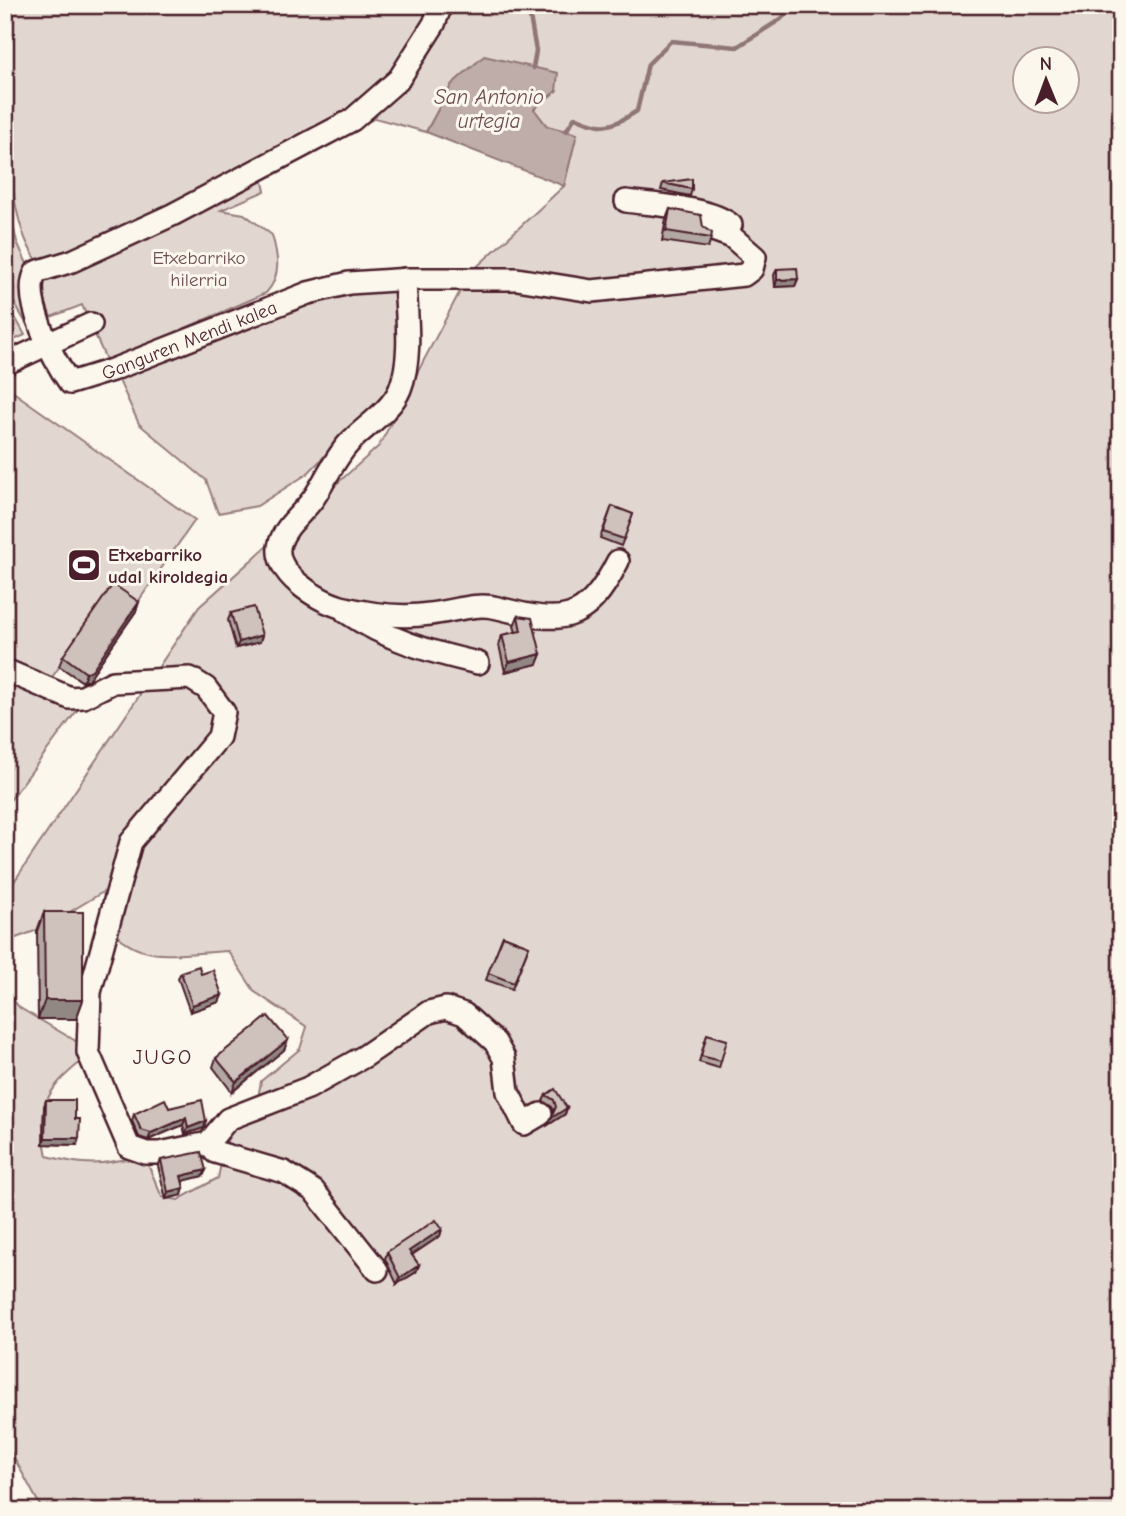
<svg xmlns="http://www.w3.org/2000/svg" width="1126" height="1516" font-family="'Comic Neue',sans-serif">
  <style>
    .green { fill: #e2d7d0; stroke: #967b7e; stroke-width: 2; fill-rule: evenodd }
    .water { fill: #bfadaa; stroke: #907477; stroke-width: 2 }
    .lines { fill: none; stroke-linecap: round; stroke-linejoin: round }
    .stream { stroke: #907477; stroke-width: 4.5 }
    .minor-casing { stroke: #4a1f2b; stroke-width: 26 }
    .minor { stroke: #fbf7ec; stroke-width: 21 }
    .wall { fill: #b2a7a2; stroke: #4a1f2b; stroke-width: 2 }
    .shaded-wall { fill: #918884; stroke: #4a1f2b; stroke-width: 2 }
    .building { fill: #cfc2bc; stroke: #4a1f2b; stroke-width: 2 }
    .labels { text-anchor: middle; stroke-width: 6; stroke-linejoin: round; paint-order: stroke }
    .park-label { font-size: 19px; fill: #704d54; stroke: #fbf7ec }
    .street-label { font-size: 19px; fill: #4a1f2b; stroke: #fbf7ec }
    .poi-label { font-size: 19px; font-weight: bold; fill: #4a1f2b; stroke: #fbf7ec; text-anchor: start }
    .water-label { font-size: 21px; font-style: italic; fill: #6d4a51; stroke: #fbf7ec }
    .neighbourhood-label { font-size: 21px; letter-spacing: 2px; fill: #4a1f2b; stroke: #fbf7ec }
  </style>
  <rect width="100%" height="100%" fill="#fbf7ec"/>
  <filter id="ink" filterUnits="userSpaceOnUse"><feTurbulence type="fractalNoise" baseFrequency=".0143" numOctaves="2"/><feDisplacementMap in="SourceGraphic" scale="14" xChannelSelector="R" yChannelSelector="G"/><feConvolveMatrix kernelMatrix="1 2 1 2 8 2 1 2 1" color-interpolation-filters="sRGB"/></filter>
  <g filter="url(#ink)">
    <!-- green -->
    <path class="green" d="M5,5H1121V1511H43L5,1441V991L20,1008L84,1046L82,1061C44,1091 37,1108 47,1156C65,1161 83,1165 102,1163C119,1161 129,1157 146,1160L162,1197L178,1200L218,1178C225,1146 225,1127 256,1110L261,1081L300,1049L307,1027L255,992L228,951C193,952 134,966 114,929C108,918 106,903 103,892L43,928L5,942V895L199,607L379,446L469,274L564,186L576,134L547,126L533,109L556,91L452,84L426,132L375,118L262,178L265,191L221,210L244,214L272,235C278,256 282,276 266,293L107,362L82,305L51,317L39,283L41,264C0,226 5,64 5,5ZM1024,60H1066V102H1024Z
      M5,194L17,242L28,266L21,281L30,330L5,287Z
      M395,283L397,362L388,392L307,474L257,506L218,513L206,480L139,424L117,376L323,294Z
      M5,299L25,335L5,344Z
      M9,389L195,520L133,609L136,611L85,684L60,666L48,683L5,656V390Z
      M5,670L70,698L78,709L5,807Z"/>
    <!-- water -->
    <path class="water" d="M484,56L558,73L556,91L534,109L547,126L577,134L564,186L426,132L452,84Z"/>
    <g class="lines">
      <!-- stream -->
      <path class="stream" d="M528,5L536,51L533,68
        M566,131L575,117C604,130 610,128 637,111L648,64L671,41L737,47L781,19L795,5"/>
      <!-- minor casing -->
      <g class="minor-casing">
        <g id="minor">
          <path id="s1" d="M441,5L434,24L399,79L352,120L172,215L72,261L36,272C21,298 54,361 70,383L112,370L308,293L349,283L410,279H517L592,291L744,275L752,269L755,257L732,237L710,229"/>
          <path d="M626,201C654,205 710,207 731,225"/>
          <path d="M405,279C406,314 413,356 400,389C391,411 365,426 349,443C335,458 326,479 315,496C305,512 286,524 280,543C271,572 318,601 341,607C369,614 401,618 430,614C452,612 475,602 498,608C562,624 585,626 618,561"/>
          <path d="M5,364L91,324"/>
          <path d="M346,612C387,640 430,652 478,663"/>
          <path d="M5,670L70,698L83,697L113,682L190,678L206,688L224,712L219,737L131,842L90,992L88,1052L129,1147L146,1153H160L208,1143L228,1119L308,1088L365,1056L429,1012L446,1008L464,1014L495,1042L504,1058L508,1092L524,1124L541,1114"/>
          <path d="M208,1143L215,1152L284,1172L314,1191L377,1270"/>
        </g>
      </g>
      <!-- minor -->
      <use href="#minor" class="minor"/>
    </g>
    <!-- wall -->
    <path class="wall" d="M663,183L692,189L690,196L661,190Z
      M670,209L703,227L711,238L708,248L662,241L666,219Z
      M777,269L798,279L795,286L775,287L774,275Z
      M612,506L633,514L621,546L600,538Z
      M139,602L136,611L88,680L83,682L59,666L63,656Z
      M231,613L262,635L260,642L236,648L228,620Z
      M518,616L541,654L537,664L505,672L499,645L502,635L516,632L514,626Z
      M44,912L83,1000L76,1019H38L37,931Z
      M503,936L529,946L512,989L486,980Z
      M181,972L201,974L222,995L219,1002L190,1012L178,978Z
      M288,1040L284,1050L232,1092L213,1067L216,1058Z
      M705,1041L721,1061L719,1068L699,1062Z
      M546,1095L567,1108L565,1114L548,1125L554,1112L552,1107L543,1101Z
      M46,1100L75,1119L77,1145L43,1144L44,1106Z
      M169,1108L204,1128L185,1134L183,1125L148,1140L139,1137L132,1121L134,1114Z
      M161,1160L206,1170L203,1176L182,1181L184,1188L182,1195L166,1199L158,1166Z
      M442,1229L440,1236L412,1255L419,1265L416,1272L397,1284L385,1259L387,1252Z"/>
    <!-- shaded-wall -->
    <path class="shaded-wall" d="M798,279L795,286L775,287L777,280Z
      M139,602L136,611L88,680L83,682L86,673Z
      M262,635L260,642L236,648L239,642Z
      M541,654L537,664L505,672L509,662Z
      M222,995L219,1002L190,1012L192,1005Z
      M45,1000H83L76,1019H38Z
      M288,1040L284,1050L232,1092L236,1082Z
      M567,1108L565,1114L548,1125L551,1118Z
      M186,1118L183,1125L148,1140L151,1133Z
      M206,1121L204,1128L185,1134L188,1128Z
      M45,1138H79L77,1145L43,1144Z
      M206,1170L203,1176L179,1182L181,1176Z
      M184,1188L182,1195L166,1199L168,1192Z
      M442,1229L440,1236L407,1258L409,1251Z
      M419,1265L416,1272L397,1284L400,1278Z"/>
    <!-- building -->
    <path class="building" d="M692,179V189L663,183Z
      M670,209L701,215L703,227L712,233L711,238L666,231Z
      M797,268L798,279L777,280V269Z
      M612,506L633,514L624,539L603,532Z
      M113,584L139,602L92,670L86,673L63,656Z
      M254,607L262,635L239,642L231,613Z
      M518,616L532,618L541,654L509,662L502,635L521,631Z
      M44,912H83V1000H45Z
      M503,936L529,946L514,983L488,973Z
      M199,966L201,974L213,970L222,995L192,1005L181,972Z
      M268,1016L288,1040L236,1082L216,1058Z
      M707,1034L727,1040L721,1061L701,1056Z
      M555,1089L567,1108L551,1118L556,1107L554,1100L546,1095Z
      M165,1099L169,1108L202,1100L206,1121L188,1128L186,1118L151,1133L141,1130L134,1114Z
      M46,1100H75V1119H80L79,1138H45Z
      M201,1152L206,1170L181,1176L184,1188L168,1192L161,1160Z
      M436,1220L442,1229L409,1251L419,1265L400,1278L387,1252Z"/>
  </g>
  <!-- icons -->
  <defs>
    <g id="stadium-square" transform="scale(1.75)"><rect x="-9" y="-9" width="18" height="18" rx="4" fill="#4a1f2b" stroke="#fbf7ec"/><path d="M0-5a6.5 5 0 1 0 0 10a6.5 5 0 1 0 0-10ZM-3.5-1.8h7v3.6h-7Z" fill="#fff"/></g>
  </defs>
  <g fill-rule="evenodd">
    <use href="#stadium-square" x="84" y="565"/>
  </g>
  <g class="labels">
    <!-- park labels -->
    <g class="park-label">
      <text x="199" y="264">Etxebarriko<tspan x="199" dy="22">hilerria</tspan></text>
    </g>
    <!-- street labels -->
    <g class="street-label">
      <text dy="7" stroke="none"><textPath href="#s1" startOffset="746">Ganguren Mendi kalea</textPath></text>
    </g>
    <!-- poi labels -->
    <g class="poi-label">
      <text x="108" y="561">Etxebarriko<tspan x="108" dy="22">udal kiroldegia</tspan></text>
    </g>
    <!-- water labels -->
    <g class="water-label">
      <text x="489" y="104">San Antonio<tspan x="489" dy="24">urtegia</tspan></text>
    </g>
    <!-- neighbourhood labels -->
    <g class="neighbourhood-label">
      <text x="163" y="1064">JUGO</text>
    </g>
  </g>
  <!-- margin -->
  <rect width="1126" height="1516" fill="none" stroke="#fbf7ec" stroke-width="28"/>
  <rect x="14" y="14" width="1098" height="1488" fill="none" stroke="#4a1f2b" stroke-width="2.5" filter="url(#ink)"/>
  <!-- north arrow -->
  <g transform="translate(1046 80) rotate(359)"><circle r="33" fill="#fbf7ec" stroke="#b4a19f" stroke-width="2"/>
  <path d="M0-5L12 26L0 18L-12 26Z" fill="#4a1f2b"/>
  <text y="-10" font-size="19" font-weight="bold" text-anchor="middle" fill="#4a1f2b">N</text>
  </g>
</svg>
